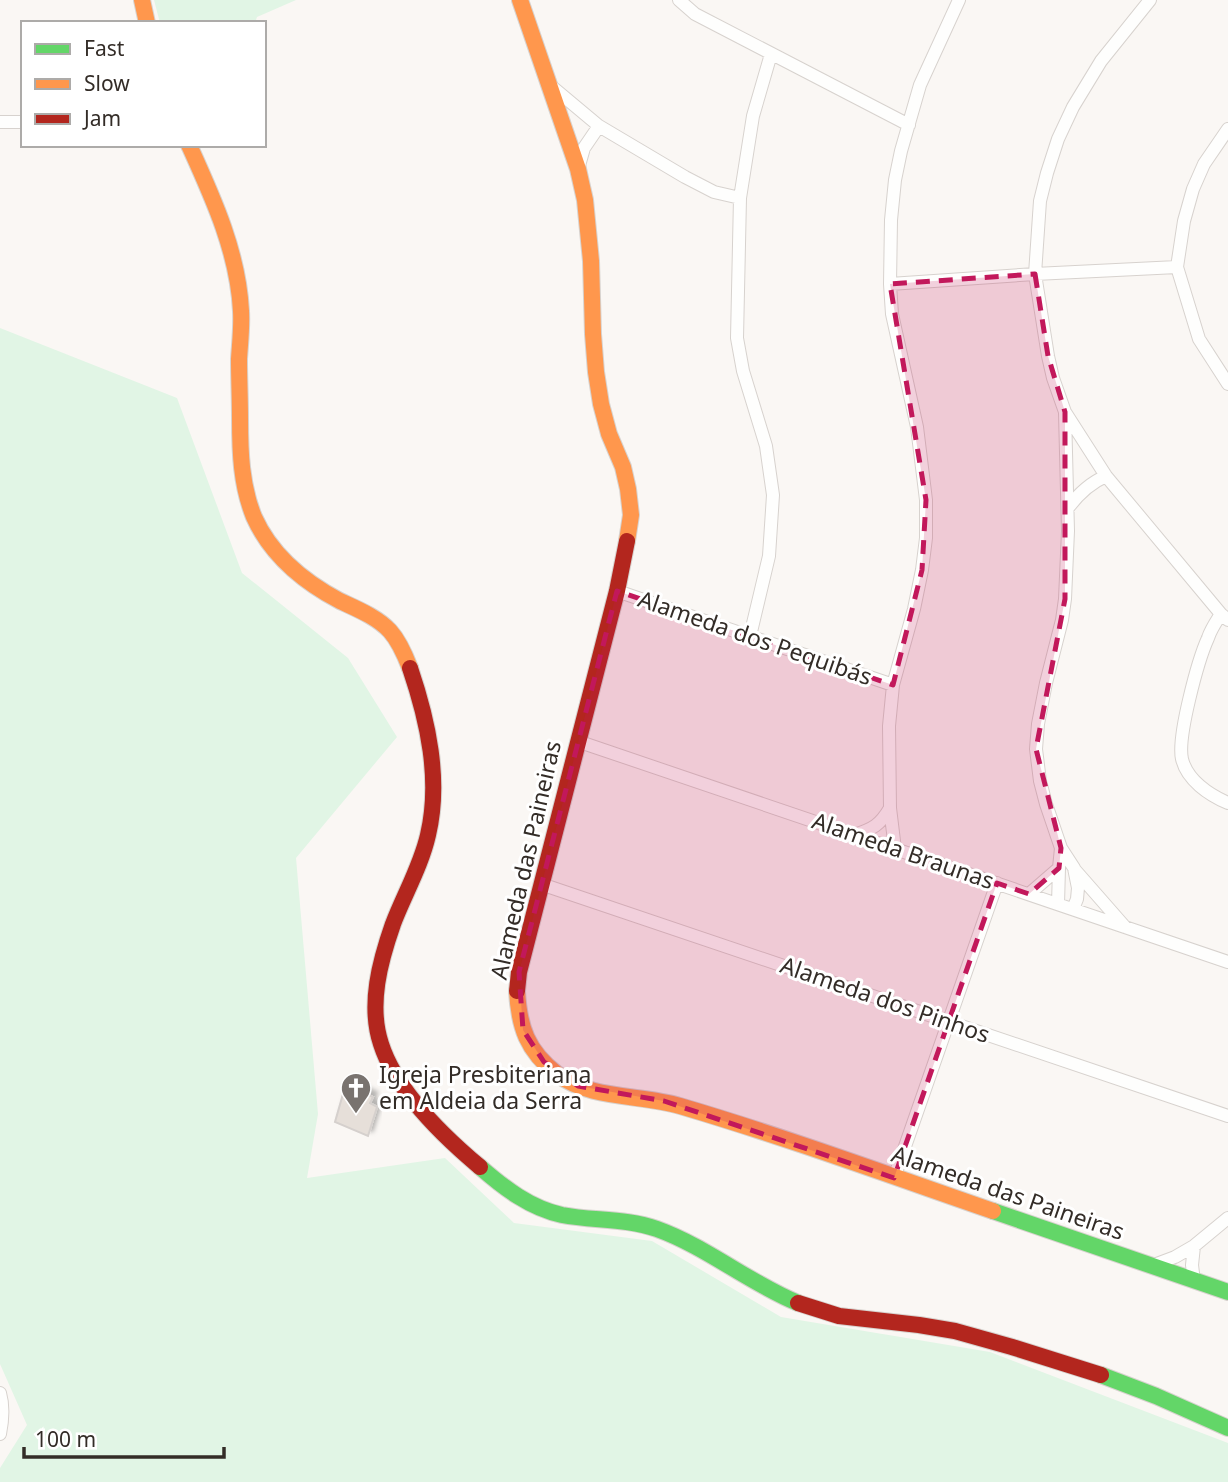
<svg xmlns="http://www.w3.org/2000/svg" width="1228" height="1482" font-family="'Noto Sans',sans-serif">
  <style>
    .green { fill: #e1f5e5 }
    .building { fill: #e6dfd9; stroke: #d5d0cd; stroke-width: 2; filter: url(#shadow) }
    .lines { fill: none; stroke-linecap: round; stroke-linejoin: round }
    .street-casing { stroke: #d7d2ce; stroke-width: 14 }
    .fast-casing { stroke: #d7d2ce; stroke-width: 18 }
    .slow-casing { stroke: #d7d2ce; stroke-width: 18 }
    .jam-casing { stroke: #d7d2ce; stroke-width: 18 }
    .street { stroke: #fefefd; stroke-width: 12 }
    .fast { stroke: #63d668; stroke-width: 16 }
    .slow { stroke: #ff974d; stroke-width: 16 }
    .jam { stroke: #b3261e; stroke-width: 16 }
    .marked { fill: #c2185b; fill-opacity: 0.2; stroke: #c2185b; stroke-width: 5; stroke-dasharray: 14 9; stroke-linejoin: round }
    .labels { text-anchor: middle; stroke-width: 6; stroke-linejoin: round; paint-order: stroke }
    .street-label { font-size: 23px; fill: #332c27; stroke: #fff }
    .poi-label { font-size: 23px; fill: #332c27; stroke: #fff; text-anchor: start }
  </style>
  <defs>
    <filter id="shadow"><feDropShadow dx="4.5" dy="-4.5" stdDeviation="2" flood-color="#0004"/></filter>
  </defs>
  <rect width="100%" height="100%" fill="#faf7f4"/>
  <!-- green -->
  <path class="green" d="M154,0H296L257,17L255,23H160Z
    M0,328L177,398L242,573L348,658L397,737L296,858L318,1114L307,1178L445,1158L514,1223L652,1241L781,1317L990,1352L1228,1443V1482H0V1468L27,1425L0,1364Z"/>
  <!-- building -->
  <path class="building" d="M354,1088L373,1097L370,1103L377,1107L368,1136L335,1122L343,1094L351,1096Z"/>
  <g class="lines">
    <!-- street casing -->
    <g class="street-casing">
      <path id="street" d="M679,0L695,14L909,125
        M1150,0L1101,61L1073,107L1058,139L1047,173L1040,201L1035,274L1048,356L1053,378L1065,412L1106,476L1221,614L1228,620
        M550,85L599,126L685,177L714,192L740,198
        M0,122H23
        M1228,129L1204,164L1193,189L1184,221L1177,267L1199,339L1228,384
        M578,169L584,148L599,126
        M890,284L1035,274L1177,267
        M1065,413L1068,531L1065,599L1062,620L1046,683L1038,724L1036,749L1040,781L1046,804L1061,848L1074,868L1078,888L1077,899L1073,909
        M1068,508C1079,493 1090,483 1106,476
        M617,591L893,685
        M1221,614C1216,622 1211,629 1208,638C1198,660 1177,737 1182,759C1187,780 1209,795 1228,803
        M750,636L769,556L773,495L766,446L743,371L737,338L740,198L753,116L771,54
        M577,741L1228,962
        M854,835C873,829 880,825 890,808
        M895,849L890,808L889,726L893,685L914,609L922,570L926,538V500L917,427L892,314L890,284L891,220L895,180L901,151L920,85L959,0
        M1075,870L1125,927
        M541,884L1228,1116
        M1029,894L1059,868
        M1058,904L1059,868L1061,848
        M894,1178L997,883
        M1151,1266L1175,1257L1194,1246L1228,1218
        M1194,1281L1192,1265L1194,1246
        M0,1393C4,1407 3,1419 0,1434"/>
    </g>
    <!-- fast casing -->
    <g class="fast-casing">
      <path id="fast" d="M480,1167C504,1188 530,1208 562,1215C593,1221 626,1218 657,1229C707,1247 749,1283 798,1303
        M993,1211L1228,1292
        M1101,1375L1156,1396L1228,1428"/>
    </g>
    <!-- slow casing -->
    <g class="slow-casing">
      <path id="slow" d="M142,0L147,23
        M520,0L578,169L585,200L591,261L593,334L596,372L601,404L609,434L623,467L628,489L631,515L627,541
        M189,145C213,198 238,252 241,311C242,327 240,343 239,359C239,379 240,398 240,418C240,452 241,485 254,517C271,555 304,582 340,601C357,609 377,617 390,631C399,641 405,655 410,668
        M517,991C519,1027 527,1051 557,1074C591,1100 640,1094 680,1106C785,1137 889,1175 993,1211"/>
    </g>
    <!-- jam casing -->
    <g class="jam-casing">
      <path id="jam" d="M410,668C428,721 441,780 428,835C421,866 404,895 393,924C380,961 368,1005 381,1044C396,1091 443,1136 480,1167
        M517,991L519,972L617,591L627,541
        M798,1303L839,1316L919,1325L955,1331L1012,1347L1101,1375"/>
    </g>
    <!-- street -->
    <use href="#street" class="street"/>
    <!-- fast -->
    <use href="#fast" class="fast"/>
    <!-- slow -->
    <use href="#slow" class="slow"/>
    <!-- jam -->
    <use href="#jam" class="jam"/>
  </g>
  <!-- marked area -->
  <path class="marked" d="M1035,274L1048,356L1065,412V599L1036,749L1061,848L1059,868L1029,894L997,883L894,1178L664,1101L578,1086L544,1062L523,1030L519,972L617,591L893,685L922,570L926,500L890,284Z"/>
  <!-- icons -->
  <defs>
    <g id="church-pin" transform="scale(1.575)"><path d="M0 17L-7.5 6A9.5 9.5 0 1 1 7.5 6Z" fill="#79736f" stroke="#fff"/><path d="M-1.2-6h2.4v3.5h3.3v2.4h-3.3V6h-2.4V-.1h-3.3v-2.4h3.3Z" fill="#fff"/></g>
  </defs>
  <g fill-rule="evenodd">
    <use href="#church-pin" x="356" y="1088"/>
  </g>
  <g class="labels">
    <!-- street labels -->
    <g class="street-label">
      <text transform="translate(755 638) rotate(19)" y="8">Alameda dos Pequibás</text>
      <text transform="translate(903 851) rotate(19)" y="8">Alameda Braunas</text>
      <text transform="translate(526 860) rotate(-77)" y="8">Alameda das Paineiras</text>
      <text transform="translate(885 1000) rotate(19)" y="8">Alameda dos Pinhos</text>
      <text transform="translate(1008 1193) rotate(19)" y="8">Alameda das Paineiras</text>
    </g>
    <!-- poi labels -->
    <g class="poi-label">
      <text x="379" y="1083">Igreja Presbiteriana<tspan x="379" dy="26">em Aldeia da Serra</tspan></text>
    </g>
  </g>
  <!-- legend -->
  <rect x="21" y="21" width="245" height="126" fill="#ffffff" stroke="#adaba9" stroke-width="2"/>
  <rect x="35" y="44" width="35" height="10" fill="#63d668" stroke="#adaba9" stroke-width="2"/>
  <text x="84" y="56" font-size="21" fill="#332c27">Fast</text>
  <rect x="35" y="79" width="35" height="10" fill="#ff974d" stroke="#adaba9" stroke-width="2"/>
  <text x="84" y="91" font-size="21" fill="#332c27">Slow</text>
  <rect x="35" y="114" width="35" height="10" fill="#b3261e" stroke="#adaba9" stroke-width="2"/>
  <text x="84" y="126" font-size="21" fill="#332c27">Jam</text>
  <!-- scale -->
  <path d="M24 1447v10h200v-10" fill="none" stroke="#332c27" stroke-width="3.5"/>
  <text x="35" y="1447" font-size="21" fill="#332c27" stroke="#ffffff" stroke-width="5" paint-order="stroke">100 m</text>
</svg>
